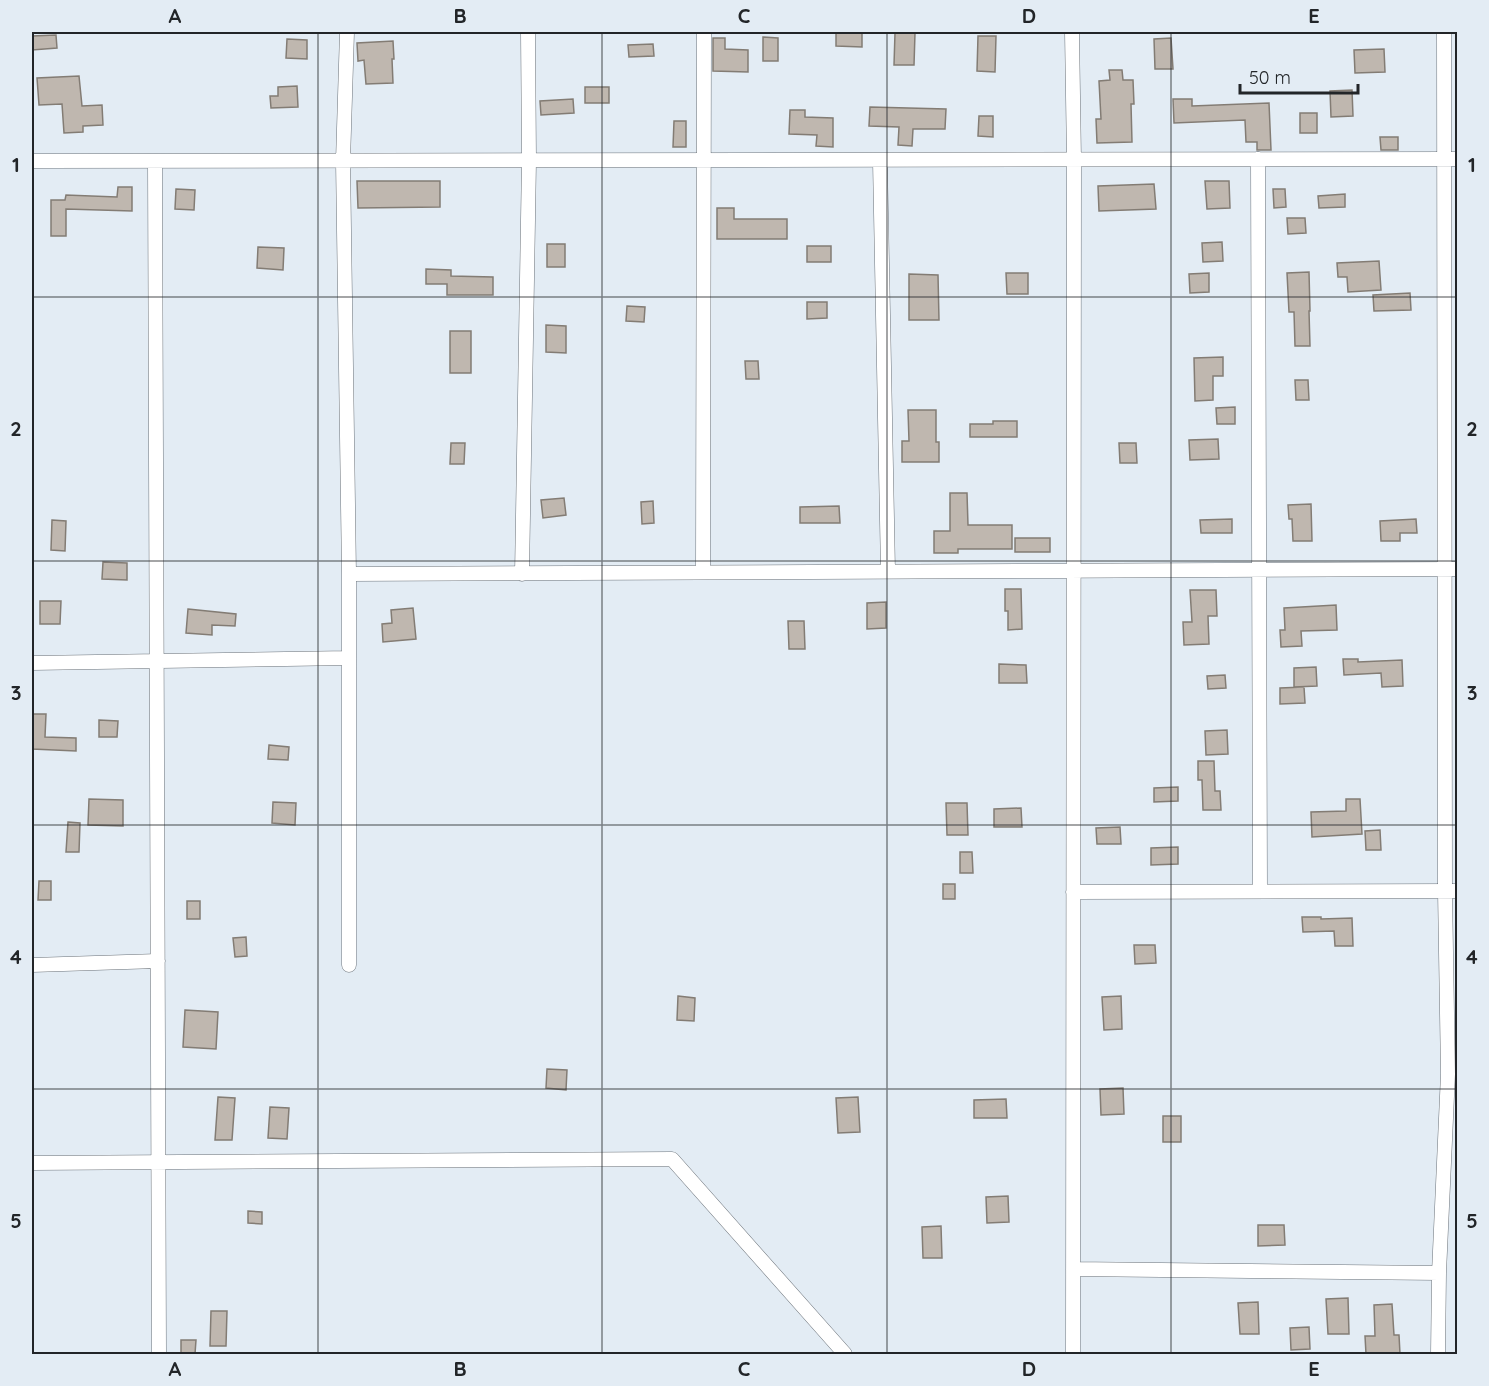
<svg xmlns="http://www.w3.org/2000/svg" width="1489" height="1386" font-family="Quicksand,sans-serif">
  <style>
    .building { fill: #bfb7af; stroke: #837c74; stroke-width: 1.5 }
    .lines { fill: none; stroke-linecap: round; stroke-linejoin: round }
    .minor-casing { stroke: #6c737a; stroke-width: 15 }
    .minor { stroke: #fff; stroke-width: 14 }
    .grid { fill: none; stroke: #222528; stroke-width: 1.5; stroke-opacity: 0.55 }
    .neatline { fill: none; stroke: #222528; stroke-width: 2 }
    .grid-label { font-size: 20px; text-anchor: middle; font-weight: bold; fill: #222528 }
  </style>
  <rect width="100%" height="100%" fill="#e3ecf4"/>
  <!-- building -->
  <path class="building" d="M836,32H862V47L836,46Z
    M895,33H915L914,65H894Z
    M56,35L57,48L32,50V36Z
    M978,36H996L995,72L977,71Z
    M763,37L778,38V61H763Z
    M713,38H725V49L748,50V72L713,71Z
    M1171,38L1173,69H1155L1154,39Z
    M287,39L307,40V59L286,58Z
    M393,41L394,59H392L393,83L366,84L364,60L358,61L357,43Z
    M653,44L654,56L629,57L628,45Z
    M1384,49L1385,72L1355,73L1354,50Z
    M1109,70H1122L1123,80H1133L1134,104H1131L1132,142L1097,143L1096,119H1101L1099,81L1110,80Z
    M79,76L82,106L102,105L103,125L83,126V132L64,133L62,104L39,105L37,78Z
    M297,86L298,107L271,108L270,96H278V87Z
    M585,87H609V103H585Z
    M1352,90L1353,116L1331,117L1330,91Z
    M573,99L574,113L541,115L540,101Z
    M1173,99H1192V106L1269,103L1271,150H1257V142H1246L1245,120L1174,123Z
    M870,107L946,109L945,129H913L912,146L898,145L899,127L869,126Z
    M790,110H805V117L833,118V147L816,146L817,135L789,134Z
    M1300,113H1317V133H1300Z
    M979,116H993V137L978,136Z
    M674,121H686V147H673Z
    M1380,137H1398V150H1381Z
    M357,181H440V207L358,208Z
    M1205,181H1229L1230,208L1207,209Z
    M1154,184L1156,209L1099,211L1098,186Z
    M118,187H132V211L66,209V236H51V200H65L66,195L117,197Z
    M176,189L195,190L194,210L175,209Z
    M1273,189H1285L1286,207L1274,208Z
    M1345,194V207L1319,208L1318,196Z
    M717,208H734V219H787V239H717Z
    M1287,218H1305L1306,233L1288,234Z
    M1222,242L1223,261L1203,262L1202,243Z
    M547,244H565V267H547Z
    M807,246H831V262H807Z
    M258,247L284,248L283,270L257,268Z
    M1379,261L1381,290L1348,292L1347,277H1338L1337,263Z
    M426,269L451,270V276L493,277V295H447V284H426Z
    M1309,272L1310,311H1309L1310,346H1295L1294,312H1289L1287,273Z
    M1006,273H1028V294H1007Z
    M1209,273V292L1190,293L1189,274Z
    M909,274L938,275L939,320H909Z
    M1410,293L1411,310L1374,311L1373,295Z
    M807,302H827V318L807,319Z
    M627,306L645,307L644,322L626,321Z
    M546,325L566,326V353L546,352Z
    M450,331H471V373H450Z
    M1223,357V376H1213V400L1195,401L1194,358Z
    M745,361H758L759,379H746Z
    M1295,380H1308L1309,400H1296Z
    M1235,407V424H1217L1216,408Z
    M908,410H936V442H939V462H902V441H909Z
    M993,421H1017V437H970V424H993Z
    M1218,439L1219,459L1190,460L1189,440Z
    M451,443H465L464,464H450Z
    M1119,443H1136L1137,463H1120Z
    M950,493H967L968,525H1012V549H958V553H934V531H950Z
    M564,498L566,515L543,518L541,500Z
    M653,501L654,523L642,524L641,502Z
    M1311,504L1312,541H1293L1292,519H1289L1288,505Z
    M839,506L840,523H800V507Z
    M1232,519V533H1201L1200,520Z
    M1416,519L1417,533H1400V541H1381L1380,521Z
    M52,520L66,521L65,551L51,550Z
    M1015,538H1050V552H1015Z
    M103,562L127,563V580L102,579Z
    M1005,589H1021L1022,629L1008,630V611H1005Z
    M1190,590H1216L1217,616H1208L1209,644L1184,645L1183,622H1192Z
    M40,601H61L60,624H40Z
    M886,602V628L867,629V603Z
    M1336,605L1337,630L1301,631L1302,646L1281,647L1280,630H1285L1284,608Z
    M413,608L416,639L383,642L382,624L392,623L391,610Z
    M188,609L236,614L235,626L212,625V635L186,633Z
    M788,621H804L805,649H789Z
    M1343,659H1358V662L1402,660L1403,686L1382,687L1381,673L1344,675Z
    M999,664L1026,665L1027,683H999Z
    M1316,667L1317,686L1294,687V668Z
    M1225,675L1226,688L1208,689L1207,676Z
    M1304,687L1305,703L1280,704V688Z
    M32,714H46L45,737L76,738V751L32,749Z
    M99,720L118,721L117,737H99Z
    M1227,730L1228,754L1206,755L1205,731Z
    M269,745L289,747L288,760L268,759Z
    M1198,761H1214L1215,791H1220L1221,810H1203L1202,780H1198Z
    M1178,787V801L1154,802V788Z
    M89,799L123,800V826L88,825Z
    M1346,799H1360L1362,834L1312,837L1311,812L1346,811Z
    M273,802L296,803L295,825L272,823Z
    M946,803H967L968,835H947Z
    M1021,808L1022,827H994V809Z
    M68,822L80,823L79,852H66Z
    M1120,827L1121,844H1097L1096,828Z
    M1380,830L1381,850H1366L1365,831Z
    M1178,847V864L1151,865V848Z
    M960,852H972L973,873H960Z
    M39,881H51V900H38Z
    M943,884H955V899H943Z
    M187,901H200V919H187Z
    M1302,917H1321V919L1352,918L1353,946H1335L1334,931L1303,932Z
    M246,937L247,956L235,957L233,938Z
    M1134,945H1155L1156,963L1135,964Z
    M678,996L695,998L694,1021L677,1020Z
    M1121,996L1122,1029L1104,1030L1102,997Z
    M185,1010L218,1012L216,1049L183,1047Z
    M547,1069L567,1070L566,1090L546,1088Z
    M1123,1088L1124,1114L1101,1115L1100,1089Z
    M218,1097L235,1098L232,1140H215Z
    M858,1097L860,1132L838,1133L836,1098Z
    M1006,1099L1007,1118H974V1100Z
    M270,1107L289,1108L287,1139L268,1138Z
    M1163,1116H1181V1142H1163Z
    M1008,1196L1009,1222L987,1223L986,1197Z
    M248,1211L262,1212V1224L248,1223Z
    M1258,1225H1284L1285,1245L1258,1246Z
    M941,1226L942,1258H923L922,1227Z
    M1348,1298L1349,1334H1328L1326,1299Z
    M1258,1302L1259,1334H1240L1238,1303Z
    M1392,1304L1394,1335H1399L1400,1354H1366L1365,1336H1375L1374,1305Z
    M211,1311H227L226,1346H210Z
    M1309,1327L1310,1349L1291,1350L1290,1328Z
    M181,1340H196L195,1354L181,1353Z"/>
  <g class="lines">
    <!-- minor casing -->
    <g class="minor-casing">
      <path id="minor" d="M347,32L343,161L349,574V965
        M1072,32L1074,160L1073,1354
        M1258,159L1260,891
        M32,161L1458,159
        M155,161L159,1354
        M880,161L888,571
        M703,572L704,32
        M349,574L1458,569
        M522,574L529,161L528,32
        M32,663L349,658
        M1073,892L1458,891
        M32,965L158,961
        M32,1163L672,1159L845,1354
        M1073,1269L1439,1273
        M1438,1354L1439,1273L1448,1074L1445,891L1444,32"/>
    </g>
    <!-- minor -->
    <use href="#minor" class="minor"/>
  </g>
  <!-- grid -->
  <path class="grid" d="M318,32V1354M602,32V1354M887,32V1354M1171,32V1354M32,297H1458M32,561H1458M32,825H1458M32,1089H1458"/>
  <!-- border -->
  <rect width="1489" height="1386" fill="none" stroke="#e3ecf4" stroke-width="66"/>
  <!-- scale -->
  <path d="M1240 84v9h118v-9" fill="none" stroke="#222528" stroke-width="3"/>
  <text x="1249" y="84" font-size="18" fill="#222528" stroke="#e3ecf4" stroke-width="4.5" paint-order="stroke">50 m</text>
  <rect x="33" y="33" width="1423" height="1320" class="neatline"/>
  <g class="grid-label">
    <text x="175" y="23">A</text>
    <text x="460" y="23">B</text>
    <text x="744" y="23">C</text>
    <text x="1029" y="23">D</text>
    <text x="1314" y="23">E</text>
    <text x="16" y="172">1</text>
    <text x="1472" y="172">1</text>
    <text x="16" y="436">2</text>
    <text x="1472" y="436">2</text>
    <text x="16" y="700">3</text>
    <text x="1472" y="700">3</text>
    <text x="16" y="964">4</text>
    <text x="1472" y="964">4</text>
    <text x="16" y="1228">5</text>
    <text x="1472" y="1228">5</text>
    <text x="175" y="1376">A</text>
    <text x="460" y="1376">B</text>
    <text x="744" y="1376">C</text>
    <text x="1029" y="1376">D</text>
    <text x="1314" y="1376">E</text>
  </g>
</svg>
